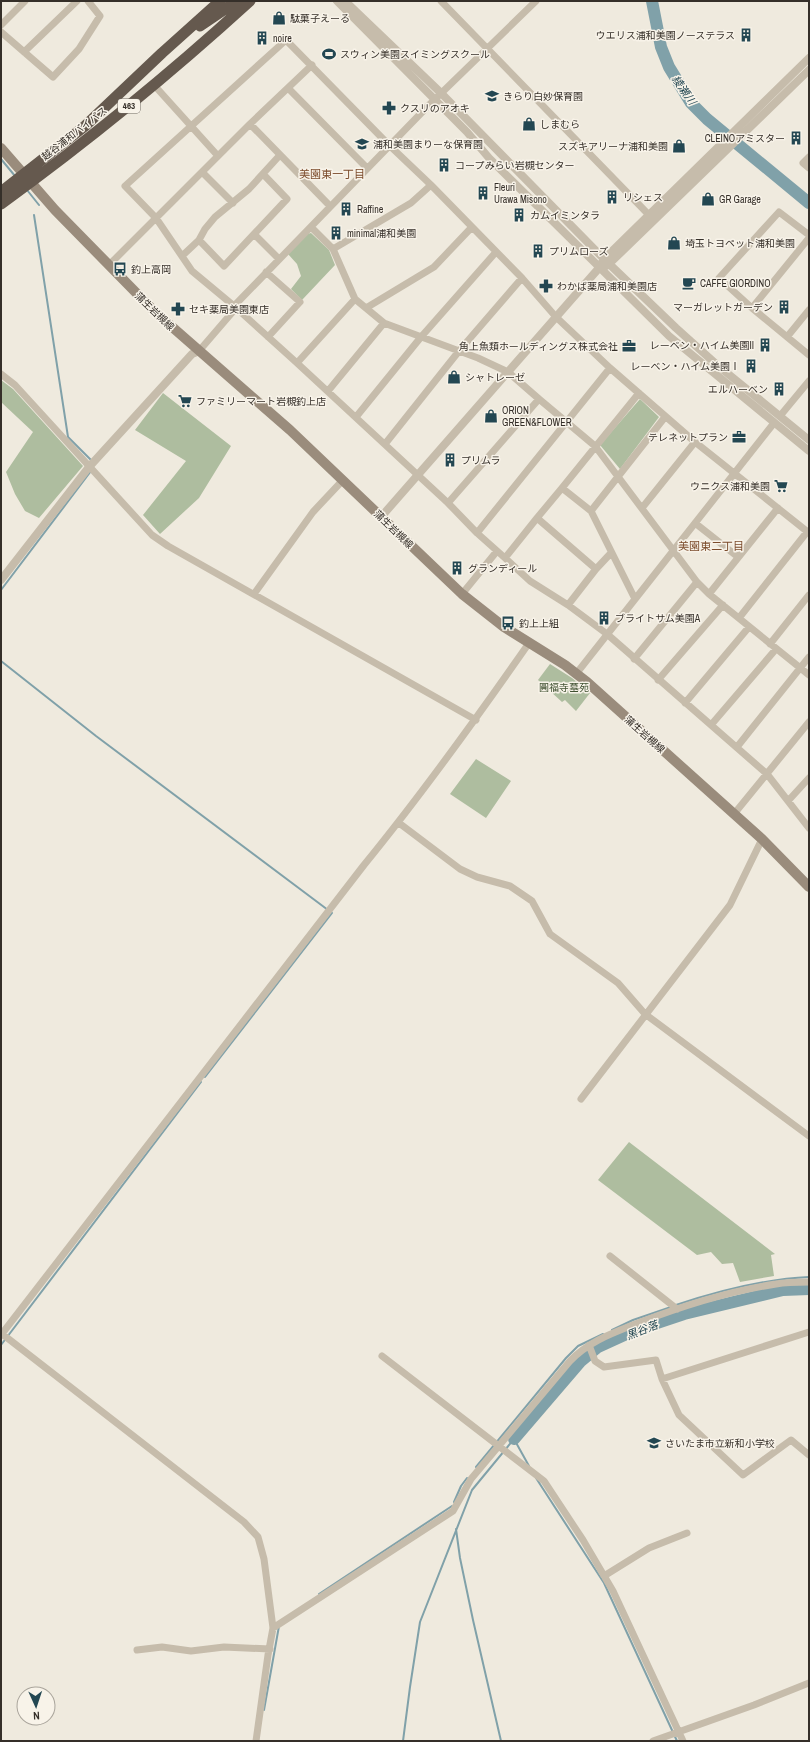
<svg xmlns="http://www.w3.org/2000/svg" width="810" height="1742" font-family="'Archivo Narrow','Noto Sans JP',sans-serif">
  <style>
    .green { fill: #aebd9f }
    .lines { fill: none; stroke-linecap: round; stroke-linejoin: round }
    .stream { stroke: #80a1a9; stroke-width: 2 }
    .river { stroke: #80a1a9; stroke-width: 12 }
    .minor { stroke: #c6bcab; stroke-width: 7 }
    .tertiary { stroke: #c6bcab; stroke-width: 8 }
    .secondary { stroke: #9a8c7c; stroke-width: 10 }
    .trunk { stroke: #65594e; stroke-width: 11 }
    .labels { text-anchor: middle; stroke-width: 3; stroke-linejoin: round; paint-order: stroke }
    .shield { fill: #f8f3e9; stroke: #706a63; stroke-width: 1 }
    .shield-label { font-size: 9px; font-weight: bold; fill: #352f29 }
    .poi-label { font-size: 10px; fill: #352f29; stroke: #f8f3e9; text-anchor: start }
    .street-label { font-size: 10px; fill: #352f29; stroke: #f8f3e9 }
    .park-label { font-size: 10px; fill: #3f5030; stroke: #f8f3e9 }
    .water-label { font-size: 11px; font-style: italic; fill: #234752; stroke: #f8f3e9 }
    .neighbourhood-label { font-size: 11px; fill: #7b4b2b; stroke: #f8f3e9 }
  </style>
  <rect width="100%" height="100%" fill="#efeade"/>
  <!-- green -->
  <path class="green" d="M311,233L329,250L335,265L302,300L291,289L301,276L297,264L288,254L307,234Z
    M1,380L13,389L83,466L39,518L25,511L15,494L6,472L33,432L1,402Z
    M163,393L231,446L199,498L160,534L143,515L186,461L135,430Z
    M640,399L659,417L620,469L600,445Z
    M550,664L572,678L590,693L576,711L565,700L562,702L538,680Z
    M476,759L511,781L486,818L450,794Z
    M629,1142L775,1254L771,1255L774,1276L740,1282L733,1263L722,1264L711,1252L697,1255L598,1180Z"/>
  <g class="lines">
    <!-- stream -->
    <path class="stream" d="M1,159L15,176
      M27,190L39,205
      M34,215L68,437L92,461
      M1,590L91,471
      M1,661L96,736L332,913L205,1077
      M676,1305C718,1291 764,1279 809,1277
      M612,1330L633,1320L671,1307
      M1,1345L201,1082
      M476,1467L566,1358L578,1346L603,1334
      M536,1478L604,1583L677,1741
      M454,1502L461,1486L467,1478
      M456,1529L460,1558L473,1620L501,1741
      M319,1594L452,1506
      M264,1710L279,1626
      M403,1741L410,1687L420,1622L472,1490L514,1439L529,1466"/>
    <!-- river -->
    <path class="river" d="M652,1L661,47L669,67L691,103L707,119L809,203
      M514,1439L580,1362L598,1347L633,1331L684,1314L783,1290L809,1289"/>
    <!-- minor -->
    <path class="minor" d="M441,1L649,215
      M1,25L25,1
      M1,32L53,77L79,49L100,16L88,1
      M24,52L77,1
      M154,85L218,156
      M288,88L367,168
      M250,124L330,206
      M809,157L803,163L809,168
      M202,172L233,203
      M311,227L333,249L355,299L384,323L478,358L508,372L539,399L448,503L477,533L505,558L537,518
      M254,234L279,259
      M809,235L779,212L719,278L752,308L809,355
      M199,240L224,266L287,199L263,174
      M333,249L411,203L431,185
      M182,256L199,240L205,229L215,217L249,189L280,155
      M109,265L250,124L312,65
      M266,272L300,302L268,337
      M355,299L297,363L448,503
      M234,306L428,106L536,1
      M366,308L434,267L472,227
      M752,308L809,238
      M787,337L809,310
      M199,351L236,308
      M297,363L234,306L192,271L156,218L125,186L286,40L389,145L431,185L522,278L556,317L610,368L695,442L809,533
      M1,374L15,385L152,535L168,546L476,720
      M328,391L384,323
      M539,399L595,446L697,582L709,594L809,675
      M780,416L809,381
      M356,417L421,337L496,252
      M385,444L459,351L522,278
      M562,488L639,393
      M642,508L695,442
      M591,511L635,599
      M695,523L738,557
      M477,533L610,368
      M611,553L596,569L537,518L562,488L591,511L665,417
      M505,558L530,581L568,605L607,634L767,774L809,828
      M254,594L313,512L343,480
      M462,594L497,551
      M709,594L778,508
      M568,605L596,569
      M739,618L807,532
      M770,644L809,595
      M634,659L697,582
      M576,674L774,423
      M658,680L723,605
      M685,703L749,627
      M711,725L776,649
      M737,747L809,657
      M788,801L809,778
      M734,814L809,722
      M399,823L460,869L477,877L510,886L532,901L550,934L618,983L645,1014L809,1136
      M581,1099L730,905L762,839
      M610,1256L677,1309
      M1,1333L244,1522L258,1537L264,1559L273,1628L268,1655L256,1741
      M1,1335L364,865C422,794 476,719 529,643
      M589,1345L595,1361L604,1367L656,1360L662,1379L679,1415L743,1475L791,1440L809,1455
      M382,1356L544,1481L583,1540L613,1591L683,1741
      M662,1379L809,1332
      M604,1576L649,1548L687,1533
      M273,1628L453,1511L471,1479L570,1361C589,1341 613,1333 638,1323C682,1306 729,1291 776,1284C787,1282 798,1282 809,1282
      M137,1650L162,1647L191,1651L224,1647L270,1649
      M653,1741L754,1705L809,1683"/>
    <!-- tertiary -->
    <path class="tertiary" d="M337,1L467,132L489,158L669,336L809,451
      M345,1L441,93L604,259L676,328L716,364L809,440
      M606,266L609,264L809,70
      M381,517L599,268L604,259L809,58
      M1,580L89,467L192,354L199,351"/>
    <!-- secondary -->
    <path class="secondary" d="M1,148L55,210L155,312L290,430L462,594L504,627L565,665L587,682L762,839L809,887"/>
    <!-- trunk -->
    <path class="trunk" d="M200,26L237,1
      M1,192L85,126L162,53L220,1
      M1,204C88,141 171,73 250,1"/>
  </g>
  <!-- icons -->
  <defs>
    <g id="shop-bare" transform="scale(1.08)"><path d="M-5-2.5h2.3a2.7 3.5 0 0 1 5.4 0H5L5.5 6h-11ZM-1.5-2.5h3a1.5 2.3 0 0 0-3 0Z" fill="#234752" stroke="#f8f3e9" stroke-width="2.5" paint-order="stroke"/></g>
    <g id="building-bare" transform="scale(1.08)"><path d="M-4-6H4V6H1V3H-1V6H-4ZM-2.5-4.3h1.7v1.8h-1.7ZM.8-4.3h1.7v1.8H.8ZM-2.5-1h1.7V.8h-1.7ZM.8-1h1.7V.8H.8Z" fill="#234752" stroke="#f8f3e9" stroke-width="2.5" paint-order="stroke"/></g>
    <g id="stadium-bare" transform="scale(1.08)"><path d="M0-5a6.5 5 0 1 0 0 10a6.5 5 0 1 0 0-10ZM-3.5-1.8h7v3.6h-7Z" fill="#234752" stroke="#f8f3e9" stroke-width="2.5" paint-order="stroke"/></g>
    <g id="school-bare" transform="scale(1.08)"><path d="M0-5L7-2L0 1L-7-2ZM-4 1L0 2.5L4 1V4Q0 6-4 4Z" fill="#234752" stroke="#f8f3e9" stroke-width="2.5" paint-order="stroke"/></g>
    <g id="pharmacy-bare" transform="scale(1.08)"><path d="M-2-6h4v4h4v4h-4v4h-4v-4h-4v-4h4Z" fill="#234752" stroke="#f8f3e9" stroke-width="2.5" paint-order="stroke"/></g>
    <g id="bus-bare" transform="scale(1.08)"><path d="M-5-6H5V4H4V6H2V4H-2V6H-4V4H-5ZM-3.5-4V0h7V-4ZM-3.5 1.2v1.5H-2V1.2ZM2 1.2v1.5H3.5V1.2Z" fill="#234752" stroke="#f8f3e9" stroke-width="2.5" paint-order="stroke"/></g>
    <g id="cafe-bare" transform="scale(1.08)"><path d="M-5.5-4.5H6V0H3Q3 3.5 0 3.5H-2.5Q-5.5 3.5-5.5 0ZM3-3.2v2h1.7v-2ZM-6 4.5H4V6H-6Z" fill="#234752" stroke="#f8f3e9" stroke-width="2.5" paint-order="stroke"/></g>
    <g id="office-bare" transform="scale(1.08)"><path d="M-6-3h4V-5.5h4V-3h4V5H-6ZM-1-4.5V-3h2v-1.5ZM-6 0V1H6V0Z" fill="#234752" stroke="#f8f3e9" stroke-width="2.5" paint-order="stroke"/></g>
    <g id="supermarket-bare" transform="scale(1.08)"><path d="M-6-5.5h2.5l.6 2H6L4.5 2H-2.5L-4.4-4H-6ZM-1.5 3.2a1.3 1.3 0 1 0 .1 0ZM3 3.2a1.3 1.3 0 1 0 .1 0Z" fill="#234752" stroke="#f8f3e9" stroke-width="2.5" paint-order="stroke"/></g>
  </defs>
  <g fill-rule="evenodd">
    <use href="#shop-bare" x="279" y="18"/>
    <use href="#building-bare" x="746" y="35"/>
    <use href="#building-bare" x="262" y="38"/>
    <use href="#stadium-bare" x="329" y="54"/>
    <use href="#school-bare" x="492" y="96"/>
    <use href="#pharmacy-bare" x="389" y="108"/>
    <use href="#shop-bare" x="529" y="124"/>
    <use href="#building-bare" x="796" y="138"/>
    <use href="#school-bare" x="362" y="144"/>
    <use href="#shop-bare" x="679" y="146"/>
    <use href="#building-bare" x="444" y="165"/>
    <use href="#building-bare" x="483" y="193"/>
    <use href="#building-bare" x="612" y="197"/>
    <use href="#shop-bare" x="708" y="199"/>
    <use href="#building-bare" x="346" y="209"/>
    <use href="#building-bare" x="519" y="215"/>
    <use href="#building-bare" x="336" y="233"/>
    <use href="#shop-bare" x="674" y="243"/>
    <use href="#building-bare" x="538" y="251"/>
    <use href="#bus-bare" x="120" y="269"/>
    <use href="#cafe-bare" x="689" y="283"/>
    <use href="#pharmacy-bare" x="546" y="286"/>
    <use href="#building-bare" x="784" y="307"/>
    <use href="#pharmacy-bare" x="178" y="309"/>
    <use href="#building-bare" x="765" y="345"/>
    <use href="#office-bare" x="629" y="346"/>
    <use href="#building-bare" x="751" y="366"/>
    <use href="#shop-bare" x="454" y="377"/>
    <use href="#building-bare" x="779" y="389"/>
    <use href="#supermarket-bare" x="185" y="401"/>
    <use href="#shop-bare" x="491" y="416"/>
    <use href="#office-bare" x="739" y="437"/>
    <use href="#building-bare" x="450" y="460"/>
    <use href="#supermarket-bare" x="781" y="486"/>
    <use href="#building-bare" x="457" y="568"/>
    <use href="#building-bare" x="604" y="618"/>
    <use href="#bus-bare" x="508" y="623"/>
    <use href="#school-bare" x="654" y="1443"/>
  </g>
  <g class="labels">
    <!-- shield labels -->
    <rect class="shield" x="118" y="99" width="22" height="14" rx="3"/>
    <g class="shield-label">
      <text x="129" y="109">463</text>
    </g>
    <!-- poi labels -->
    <g class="poi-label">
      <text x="290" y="22">駄菓子えーる</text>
      <text x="735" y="39" text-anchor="end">ウエリス浦和美園ノーステラス</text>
      <text x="273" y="42">noire</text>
      <text x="340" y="58">スウィン美園スイミングスクール</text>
      <text x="503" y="100">きらり白妙保育園</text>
      <text x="400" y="112">クスリのアオキ</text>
      <text x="540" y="128">しまむら</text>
      <text x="785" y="142" text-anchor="end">CLEINOアミスター</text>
      <text x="373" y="148">浦和美園まりーな保育園</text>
      <text x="668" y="150" text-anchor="end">スズキアリーナ浦和美園</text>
      <text x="455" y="169">コープみらい岩槻センター</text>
      <text x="494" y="191">Fleuri<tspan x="494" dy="12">Urawa Misono</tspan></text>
      <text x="623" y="201">リシェス</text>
      <text x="719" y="203">GR Garage</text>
      <text x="357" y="213">Raffine</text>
      <text x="530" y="219">カムイミンタラ</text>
      <text x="347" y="237">minimal浦和美園</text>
      <text x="685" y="247">埼玉トヨペット浦和美園</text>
      <text x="549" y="255">プリムローズ</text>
      <text x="131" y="273">釣上高岡</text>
      <text x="700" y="287">CAFFE GIORDINO</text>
      <text x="557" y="290">わかば薬局浦和美園店</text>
      <text x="773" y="311" text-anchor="end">マーガレットガーデン</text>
      <text x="189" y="313">セキ薬局美園東店</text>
      <text x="754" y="349" text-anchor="end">レーベン・ハイム美園II</text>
      <text x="618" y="350" text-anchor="end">角上魚類ホールディングス株式会社</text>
      <text x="740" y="370" text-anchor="end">レーベン・ハイム美園Ⅰ</text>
      <text x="465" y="381">シャトレーゼ</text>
      <text x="768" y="393" text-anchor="end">エルハーベン</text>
      <text x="196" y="405">ファミリーマート岩槻釣上店</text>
      <text x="502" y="414">ORION<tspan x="502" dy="12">GREEN&amp;FLOWER</tspan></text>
      <text x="728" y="441" text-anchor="end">テレネットプラン</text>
      <text x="461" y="464">プリムラ</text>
      <text x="770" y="490" text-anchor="end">ウニクス浦和美園</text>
      <text x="468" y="572">グランディール</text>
      <text x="615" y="622">ブライトサム美園A</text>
      <text x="519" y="627">釣上上組</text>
      <text x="665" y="1447">さいたま市立新和小学校</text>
    </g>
    <!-- street labels -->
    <g class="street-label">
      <text transform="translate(74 133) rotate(-38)" y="4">越谷浦和バイパス</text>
      <text transform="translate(155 311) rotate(44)" y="4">蒲生岩槻線</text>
      <text transform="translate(394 529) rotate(44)" y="4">蒲生岩槻線</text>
      <text transform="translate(645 734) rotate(42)" y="4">蒲生岩槻線</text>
    </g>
    <!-- park labels -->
    <g class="park-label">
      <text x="564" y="691">圓福寺墓苑</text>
    </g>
    <!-- water labels -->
    <g class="water-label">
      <text transform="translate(684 90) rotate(55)" y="4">綾瀬川</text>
      <text transform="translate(642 1330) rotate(-21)" y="4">黒谷落</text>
    </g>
    <!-- neighbourhood labels -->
    <g class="neighbourhood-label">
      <text x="332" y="178">美園東一丁目</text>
      <text x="711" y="550">美園東二丁目</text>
    </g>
  </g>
  <!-- border -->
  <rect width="810" height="1742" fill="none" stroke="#352f29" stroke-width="4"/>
  <!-- north arrow -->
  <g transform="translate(36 1706) rotate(177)"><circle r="19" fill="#f8f3e9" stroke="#aaa59c"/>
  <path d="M0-3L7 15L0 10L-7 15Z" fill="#234752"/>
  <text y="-6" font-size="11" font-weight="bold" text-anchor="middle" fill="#352f29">N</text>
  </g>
</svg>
